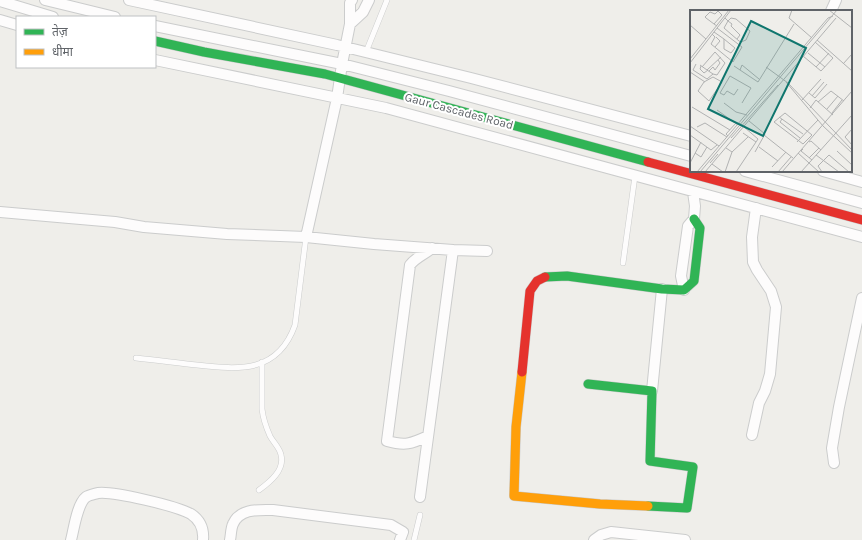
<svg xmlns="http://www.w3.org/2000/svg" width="862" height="540" font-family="Karla,'Noto Sans Devanagari',sans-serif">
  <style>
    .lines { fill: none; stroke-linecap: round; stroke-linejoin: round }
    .lane-casing { stroke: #cbcccc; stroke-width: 6 }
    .street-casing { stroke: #cbcccc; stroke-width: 12 }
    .fast-casing { stroke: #cacacb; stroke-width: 10 }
    .slow-casing { stroke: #cacacb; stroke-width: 10 }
    .jam-casing { stroke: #cacacb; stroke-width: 10 }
    .lane { stroke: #fdfcfc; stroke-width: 5 }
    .street { stroke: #fdfcfc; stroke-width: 10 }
    .fast { stroke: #30b455; stroke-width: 9 }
    .slow { stroke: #ff9f0a; stroke-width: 9 }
    .jam { stroke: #e5322d; stroke-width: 9 }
    .labels { text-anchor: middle; stroke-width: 4; stroke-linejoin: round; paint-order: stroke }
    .street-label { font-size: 12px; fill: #5f6368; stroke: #fff }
    .inset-road { fill: none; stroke: #b1b2b2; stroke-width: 1 }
    .view { fill: #0f766e; fill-opacity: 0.15; stroke: #0f766e; stroke-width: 2 }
    .inset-edge { fill: none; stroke: #5f6368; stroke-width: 2 }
  </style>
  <rect width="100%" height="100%" fill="#efeeea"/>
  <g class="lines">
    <!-- lane casing -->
    <g class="lane-casing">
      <path id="lane" d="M366,52L387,0
        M623,263L635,176
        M136,358C157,360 177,363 197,365C240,370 278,373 295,325L306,237
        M259,490C270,482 285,470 281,455C280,448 273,442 270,436C266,427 263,418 262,409V362
        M414,540L420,515"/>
    </g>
    <!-- street casing -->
    <g class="street-casing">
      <path id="street" d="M45,0L115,17
        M129,0L337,45L471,78L691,136
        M0,1L53,17
        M831,11L836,0
        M0,20L17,25
        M350,24L363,12L369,0
        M155,26L342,64L449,91L691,156
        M155,60L386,108L862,237
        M745,171L862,203
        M823,171L862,182
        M0,212L115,222L144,227L227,234L306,237L374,244L453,250L420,497
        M306,237L337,98L342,64L350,24V3L352,0
        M453,250L487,251
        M684,290L681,276L688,226L694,219L695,206L693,192
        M652,391L662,289
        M752,435L759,403L765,391L770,374L776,307L771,291L757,270L753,262L752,237L756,208
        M428,436C411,444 405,446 387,441L410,265C416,257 424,255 432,248
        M834,463L832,448L839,407L862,298
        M71,540C74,529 77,504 86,497C89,495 95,494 98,493C113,491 177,506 191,514C200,520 204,529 203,540
        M230,540C231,535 231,528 233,524C240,508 259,510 273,510L391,525L403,532L400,540
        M594,540L601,535L611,532L685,540"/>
    </g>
    <!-- fast casing -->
    <g class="fast-casing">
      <path id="fast" d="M155,41L204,52L325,74L648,162
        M545,277L567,276L662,289L684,290L694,281L700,228L694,219
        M588,384L652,391L650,461L693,467L687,508L648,506"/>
    </g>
    <!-- slow casing -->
    <g class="slow-casing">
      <path id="slow" d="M522,372L516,427L514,496L600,504L648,506"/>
    </g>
    <!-- jam casing -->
    <g class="jam-casing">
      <path id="jam" d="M648,162L862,220
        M522,372L530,291L537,281L545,277"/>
    </g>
    <!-- lane -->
    <use href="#lane" class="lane"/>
    <!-- street -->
    <use href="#street" class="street"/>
    <!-- fast -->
    <use href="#fast" class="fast"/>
    <!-- slow -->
    <use href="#slow" class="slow"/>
    <!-- jam -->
    <use href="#jam" class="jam"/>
  </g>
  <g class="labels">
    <!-- street labels -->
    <g class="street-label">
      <text transform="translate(459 111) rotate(15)" y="4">Gaur Cascades Road</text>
    </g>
  </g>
  <!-- overview -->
  <g transform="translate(690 10)">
    <rect width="162" height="162" fill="#efeeea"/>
    <path class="inset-road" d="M102,0L99,8L122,28M139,0L162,18M35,8L38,11L34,18L49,31L51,32L56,30L60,21L46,9L41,8L38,11L42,14L41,16L50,25L47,29M24,14L32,5L28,1L25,4L20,2L15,7L16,8L24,14L27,16M0,15L16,29M24,22L34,29V39L41,43L45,38L34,29M22,24L25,27L21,34L43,52L52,37L27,18M127,30L162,61M25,37L30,31L26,27M118,43L135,57M113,46L131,61L143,48L125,32M0,49L39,0M0,53L41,0M6,54L3,60L17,69L23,64L17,60M153,54L162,44M10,55L17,60L31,47M11,56L10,59L14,63L18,60M44,56L68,72L104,14M12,57L25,42L35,53L27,65L23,64M76,57L98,73L162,140M126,57L139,43M50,60L52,55L69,69M19,61L23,57L25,60L30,53L28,50M0,62L15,72M23,67L32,72L19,91L8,81L14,72ZM96,72L133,116L162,143M48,79L44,85L37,81L34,85L30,83L40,66L61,78L52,93M119,83L125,88L137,74M122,86L134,72M112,90L131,69M128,92L141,81L154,91M34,93L46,102L57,105M2,97L40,120M120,98L126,90L143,105M137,99L148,86M27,100L48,115M95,103L122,125L113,134L84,112ZM142,103L152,90M89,107L113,124M92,109L90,112L110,128M59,111L75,124L65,142M0,116L29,136M7,117L15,113L37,127M162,119L155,127L162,135M53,123L66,132M0,125L21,140L27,135M74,125L103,148M38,126L36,124L46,113M41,128L88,75M107,132L128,110M119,132L121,131L131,140M69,137L88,151M36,138L42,142L58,127M113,139L111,141L122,150M147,141L162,155M5,143L11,147L17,137M108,143L129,162M126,145L149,162M119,148L129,138M0,153L11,132M20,153L28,144M22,154L33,162M82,157L96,142M7,162L138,8L143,6M10,162L147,0M15,162L146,8M35,162L42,142M46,162L68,129L54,117M88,162L101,147M92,162L162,81M111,162L162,105M132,162L128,156L139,145L159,162"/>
    <path class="view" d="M61,11L116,38L73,126L18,99Z"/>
    <rect width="162" height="162" class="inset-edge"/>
  </g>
  <!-- legend -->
  <rect x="16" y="16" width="140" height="52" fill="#ffffff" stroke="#bfc1c3"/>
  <rect x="24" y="29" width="20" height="6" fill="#30b455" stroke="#bfc1c3"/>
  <text x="52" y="36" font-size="12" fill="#5f6368">तेज़</text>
  <rect x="24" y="49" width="20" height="6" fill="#ff9f0a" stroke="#bfc1c3"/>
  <text x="52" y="56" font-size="12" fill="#5f6368">धीमा</text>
</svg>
